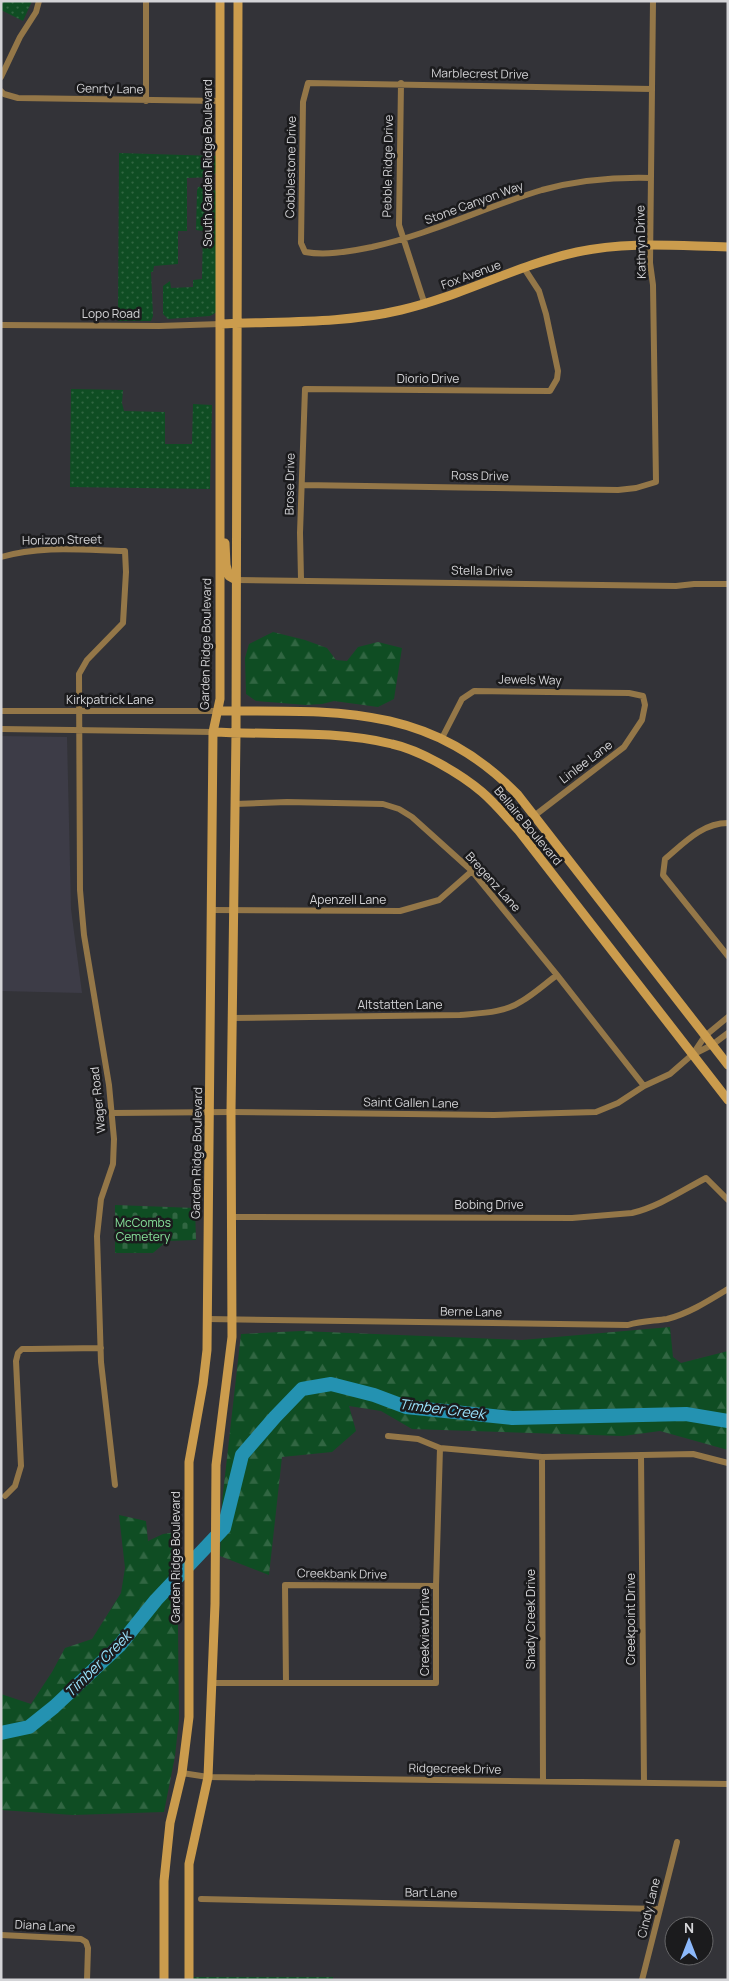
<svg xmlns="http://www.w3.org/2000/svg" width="729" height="1981" font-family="Manrope,sans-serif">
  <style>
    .built { fill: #3d3c47 }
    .grass { fill: url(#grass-dots) }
    .forest { fill: url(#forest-firs) }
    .cemetery { fill: url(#cemetery-stones) }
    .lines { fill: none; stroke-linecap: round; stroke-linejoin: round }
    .river { stroke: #2492b1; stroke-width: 14 }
    .minor { stroke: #947748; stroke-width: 6 }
    .secondary { stroke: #cb9c4d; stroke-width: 9 }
    .labels { text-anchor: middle; stroke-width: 5; stroke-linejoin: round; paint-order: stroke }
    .street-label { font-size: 12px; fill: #d4d4d7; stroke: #1b1b1d }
    .park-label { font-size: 12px; fill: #88e49c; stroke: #1b1b1d }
    .water-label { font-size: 14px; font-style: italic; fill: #9ce5ff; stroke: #1b1b1d }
  </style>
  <defs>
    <pattern id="grass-dots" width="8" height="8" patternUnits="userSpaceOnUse" patternTransform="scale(1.25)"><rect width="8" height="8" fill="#0f4d23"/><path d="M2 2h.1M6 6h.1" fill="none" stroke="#316642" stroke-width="1.8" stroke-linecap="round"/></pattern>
    <pattern id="forest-firs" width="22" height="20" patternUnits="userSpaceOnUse" patternTransform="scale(1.25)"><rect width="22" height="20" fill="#0f4d23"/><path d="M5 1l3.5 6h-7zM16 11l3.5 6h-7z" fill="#316642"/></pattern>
    <pattern id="cemetery-stones" width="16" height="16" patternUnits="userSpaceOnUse" patternTransform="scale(1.25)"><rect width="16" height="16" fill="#0f4d23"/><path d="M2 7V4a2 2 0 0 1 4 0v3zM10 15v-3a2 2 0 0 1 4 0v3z" fill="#316642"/></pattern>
  </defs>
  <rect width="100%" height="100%" fill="#333338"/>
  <!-- built -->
  <path class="built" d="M1,736L67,737L71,909L82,993L1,991Z"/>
  <!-- grass -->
  <path class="grass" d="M1,1H32L23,21L1,10Z
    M119,153L217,156L216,172L212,177L187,178V231H178V264L154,266L153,272H151L153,316L151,321H118Z
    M205,186H212L216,192L217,312L210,316L168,319L163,314V286L170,281L171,288L193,287V280L202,279L203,231L196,230L197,191L198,187Z
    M71,389L123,390L122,403L124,411L165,412V444H192L193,404L212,405L210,489L70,487Z
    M193,1977H333V1980H193Z"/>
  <!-- forest -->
  <path class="forest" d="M273,632L305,640L327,648L336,660L347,661L358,647L378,642L402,648L394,699L378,707L334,701L322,704L306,705L256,701L246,694L245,658L249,644Z
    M670,1327L673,1357L681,1363L728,1351V1450L660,1431L623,1436L412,1429L381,1411L349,1406L356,1431L332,1452L282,1457L269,1575L220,1556L222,1502L241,1334L301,1331L522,1340Z
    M119,1515L146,1521L148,1541L163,1534L177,1532L179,1719L175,1756L164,1812L73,1815L1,1810V1694L31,1704L52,1672L65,1648L92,1639L121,1593L125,1568Z"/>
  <!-- cemetery -->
  <path class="cemetery" d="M115,1205L195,1208L196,1240L167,1241L153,1253H115Z"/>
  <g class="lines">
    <!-- river -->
    <path class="river" d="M1,1733L29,1727L54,1707L119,1646L156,1600L224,1528L242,1455L275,1417L302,1389L331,1384L374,1395L406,1407L512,1418L686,1414L728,1421"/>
    <!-- minor -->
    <path class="minor" d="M1,77L20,37L36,12L39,1
      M401,83L399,225L425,305
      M1,91L4,94L18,98L221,101
      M146,101V1
      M651,178C614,177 579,180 542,190C485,207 431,234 372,247C350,251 328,256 305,252L301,243L303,102L308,83L652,89
      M1,325L159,326L221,324
      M302,485L618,490L636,488L656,482L653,285L650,263L653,1
      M1,557C41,545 84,550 125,551L126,572L123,623L87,660L79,674L80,890L84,935L109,1085L114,1139L113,1164L101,1199L97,1236L101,1362L115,1485
      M301,579L300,533L305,389L550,391L557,379L558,371L546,314L539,291L524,268
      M236,580L676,586L694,584H728
      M1,711H219
      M1,729L213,732
      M442,738L462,699L474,691L629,693L643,696L645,705L642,720L624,747L534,816L519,831
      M235,804L287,802L383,804L399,809L412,817L472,871L557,975L644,1086
      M728,823C702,823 684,843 665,859L663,875L728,956
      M212,910L400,911L439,900L472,871
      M232,1018L460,1015C481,1013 504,1013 522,1001C534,994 546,983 557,975
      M694,1054L712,1045L728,1033
      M112,1113L231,1112L494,1115L596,1112L618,1103L644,1086L670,1074L693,1054L705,1036L728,1017
      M232,1217L572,1218L632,1213C658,1207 683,1190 706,1178L728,1200
      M207,1319L628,1325C641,1321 654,1321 667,1319C688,1314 710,1300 728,1289
      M388,1436L418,1439L440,1448L542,1457L693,1454L728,1463
      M641,1455L644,1782
      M542,1457L543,1781
      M5,1496L15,1486L21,1466L16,1361L18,1353L22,1349H31L101,1348
      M213,1683H436V1586L440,1448
      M286,1683L285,1585L436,1586
      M182,1773L208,1777L728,1784
      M201,1899L660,1909
      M1,1935L81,1939L86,1942L88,1948L87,1980
      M642,1980L677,1842"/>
    <!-- secondary -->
    <path class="secondary" d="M221,324C281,321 342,324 401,310C462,296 517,265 577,252C627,241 677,246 728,247
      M225,543L226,565L229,576L236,580
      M219,711C336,711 430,704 518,795L728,1065
      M213,732C272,735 335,730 392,744C420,750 461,774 482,792C496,804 507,818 519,831L728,1100
      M164,1980V1881L170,1823L182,1773L189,1717V1462L203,1384L207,1350L213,732L220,699V1
      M189,1980V1864L208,1777L215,1604L216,1465L232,1337L231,1112L236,733L238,1"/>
  </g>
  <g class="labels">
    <!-- street labels -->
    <g class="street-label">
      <text transform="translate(480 74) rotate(1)" y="4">Marblecrest Drive</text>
      <text transform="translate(110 89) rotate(1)" y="4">Genrty Lane</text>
      <text transform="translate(208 163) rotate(-90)" y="4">South Garden Ridge Boulevard</text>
      <text transform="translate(388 166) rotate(-89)" y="4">Pebble Ridge Drive</text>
      <text transform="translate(291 167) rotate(-89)" y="4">Cobblestone Drive</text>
      <text transform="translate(474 203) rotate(-20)" y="4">Stone Canyon Way</text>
      <text transform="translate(641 242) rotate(-91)" y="4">Kathryn Drive</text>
      <text transform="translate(471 275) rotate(-20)" y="4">Fox Avenue</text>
      <text x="111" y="318">Lopo Road</text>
      <text x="428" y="383">Diorio Drive</text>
      <text transform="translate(480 476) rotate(1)" y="4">Ross Drive</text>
      <text transform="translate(290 484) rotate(-89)" y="4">Brose Drive</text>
      <text transform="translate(62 540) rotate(-1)" y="4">Horizon Street</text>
      <text transform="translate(482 571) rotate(1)" y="4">Stella Drive</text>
      <text transform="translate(206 644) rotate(-89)" y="4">Garden Ridge Boulevard</text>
      <text transform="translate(530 680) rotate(1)" y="4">Jewels Way</text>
      <text x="110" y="704">Kirkpatrick Lane</text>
      <text transform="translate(586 762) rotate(-37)" y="4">Linlee Lane</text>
      <text transform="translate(528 826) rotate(50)" y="4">Bellaire Boulevard</text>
      <text transform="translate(493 882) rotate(48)" y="4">Bregenz Lane</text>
      <text x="348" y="904">Apenzell Lane</text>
      <text x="400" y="1009">Altstatten Lane</text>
      <text transform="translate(98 1100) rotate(-96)" y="4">Wager Road</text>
      <text transform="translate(411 1103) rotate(1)" y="4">Saint Gallen Lane</text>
      <text transform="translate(197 1153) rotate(-89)" y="4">Garden Ridge Boulevard</text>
      <text x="489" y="1209">Bobing Drive</text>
      <text transform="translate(471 1312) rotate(1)" y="4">Berne Lane</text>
      <text transform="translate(176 1557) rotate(-90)" y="4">Garden Ridge Boulevard</text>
      <text transform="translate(342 1574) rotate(1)" y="4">Creekbank Drive</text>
      <text transform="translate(531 1619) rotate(-90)" y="4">Shady Creek Drive</text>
      <text transform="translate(631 1619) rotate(-90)" y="4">Creekpoint Drive</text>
      <text transform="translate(425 1632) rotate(-90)" y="4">Creekview Drive</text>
      <text transform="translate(455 1769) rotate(1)" y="4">Ridgecreek Drive</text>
      <text transform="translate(431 1893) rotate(1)" y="4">Bart Lane</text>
      <text transform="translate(649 1908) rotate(-76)" y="4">Cindy Lane</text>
      <text transform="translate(45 1926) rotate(3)" y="4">Diana Lane</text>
    </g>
    <!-- park labels -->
    <g class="park-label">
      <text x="143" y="1227">McCombs<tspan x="143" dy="14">Cemetery</tspan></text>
    </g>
    <!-- water labels -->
    <g class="water-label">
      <text transform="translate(442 1409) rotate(7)" y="5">Timber Creek</text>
      <text transform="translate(98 1664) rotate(-45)" y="5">Timber Creek</text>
    </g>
  </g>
  <!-- border -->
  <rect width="729" height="1981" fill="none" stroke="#d4d4d7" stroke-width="5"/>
  <!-- north arrow -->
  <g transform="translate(689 1941)"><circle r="24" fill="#1b1b1d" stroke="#656567"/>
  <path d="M0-4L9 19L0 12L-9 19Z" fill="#8cb9fc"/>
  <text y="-8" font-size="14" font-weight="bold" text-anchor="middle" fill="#d4d4d7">N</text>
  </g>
</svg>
